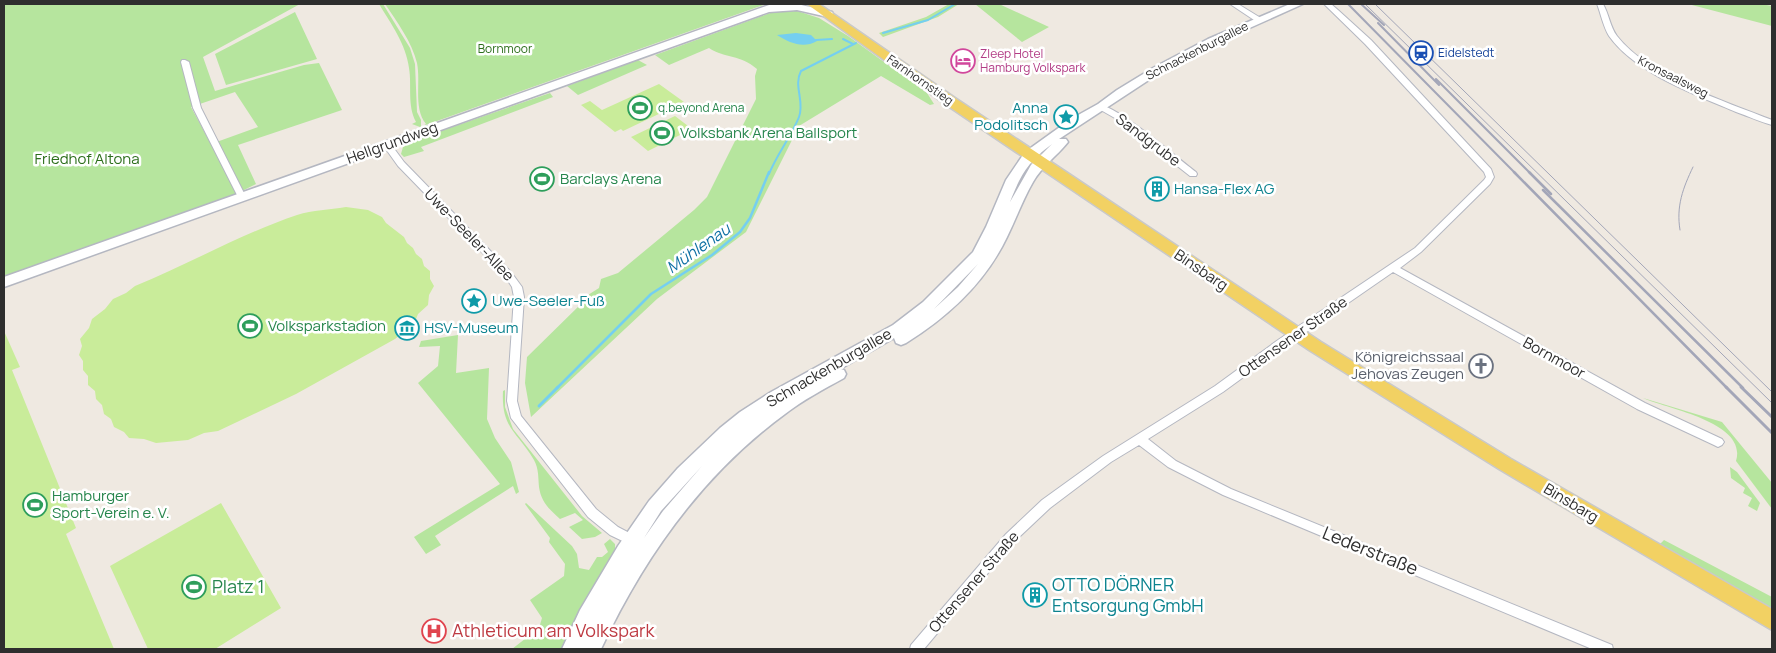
<svg xmlns="http://www.w3.org/2000/svg" width="1776" height="653" font-family="Manrope,sans-serif">
  <style>
    .green { fill: #b6e59e; fill-rule: evenodd }
    .pitch { fill: #c9ec9a }
    .water { fill: #75cff0 }
    .lines { fill: none; stroke-linecap: round; stroke-linejoin: round }
    .stream-far2 { stroke: #75cff0; stroke-width: 2 }
    .stream-far1 { stroke: #75cff0; stroke-width: 2.5 }
    .stream { stroke: #75cff0; stroke-width: 3 }
    .street-casing { stroke: #b4b7c1; stroke-width: 2 }
    .secondary-casing { stroke: #b4b7c1; stroke-width: 3 }
    .primary-casing { stroke: #c9c9c9; stroke-width: 3 }
    .street { fill: #fff; fill-rule: evenodd }
    .secondary { fill: #fff; fill-rule: evenodd }
    .primary { fill: #f2d163; fill-rule: evenodd }
    .tram { stroke: #a3a6b8; stroke-width: 1 }
    .rail-far2 { stroke: #a3a6b8; stroke-width: 2 }
    .rail-far1 { stroke: #a3a6b8; stroke-width: 2.5 }
    .rail { stroke: #a3a6b8; stroke-width: 3 }
    .labels { text-anchor: middle; stroke-width: 5; stroke-linejoin: round; paint-order: stroke }
    .far-park-label { font-size: 12px; fill: #2c6e1b; stroke: #fff }
    .far-street-label { font-size: 12px; fill: #2e2e2e; stroke: #fff }
    .far-transit-label { font-size: 12px; fill: #164399; stroke: #fff; text-anchor: start }
    .far-hotel-label { font-size: 12px; fill: #b23c85; stroke: #fff; text-anchor: start }
    .far-leisure-label { font-size: 12px; fill: #27864d; stroke: #fff; text-anchor: start }
    .culture-label { font-size: 15px; fill: #0d838f; stroke: #fff; text-anchor: start }
    .leisure-label { font-size: 15px; fill: #27864d; stroke: #fff; text-anchor: start }
    .street-label { font-size: 15px; fill: #2e2e2e; stroke: #fff }
    .park-label { font-size: 15px; fill: #2c6e1b; stroke: #fff }
    .worship-label { font-size: 15px; fill: #5b616d; stroke: #fff; text-anchor: end }
    .water-label { font-size: 16px; font-style: italic; fill: #0d6fa3; stroke: #fff }
    .near-street-label { font-size: 18px; fill: #2e2e2e; stroke: #fff }
    .near-culture-label { font-size: 18px; fill: #0d838f; stroke: #fff; text-anchor: start }
    .near-leisure-label { font-size: 18px; fill: #27864d; stroke: #fff; text-anchor: start }
    .near-health-label { font-size: 18px; fill: #be3a42; stroke: #fff; text-anchor: start }
  </style>
  <rect width="100%" height="100%" fill="#efe9e1"/>
  <!-- green -->
  <path class="green" d="M4,4H300L203,57L215,91L304,65L319,63L342,110L238,145L256,184L236,194L4,277ZM235,92L258,127L211,144L191,107Z
    M379,4H383L410,48L415,64L417,112L421,120V127L426,124C413,108 421,83 417,63C412,42 397,22 385,4H766L420,127L412,124L416,122C407,105 412,86 409,68C406,44 391,24 379,4Z
    M949,4H959L938,17L883,37L879,33L926,17Z
    M975,4H999L1049,27L1022,42Z
    M1688,4H1761L1772,6V26Z
    M791,9L819,18L848,36L927,93L934,104L930,105L881,76L799,126L746,232L657,299L531,417L525,383L527,357L583,302L580,300L599,288L601,279L618,273L694,210L707,197L756,99L755,76L757,69C740,54 726,59 709,48L669,65L655,55L773,12Z
    M295,12L317,59L226,85L215,54Z
    M638,60L647,65L578,95L567,86Z
    M550,93L553,97L421,147L424,151L404,157L401,154L403,147L412,141Z
    M458,335L456,373L489,368L487,419L495,438L511,462L519,492L516,494L513,486L435,536L441,545L426,554L414,537L500,484L418,383L438,366L440,346L419,347L421,341Z
    M505,390V407L513,429L582,516L602,533L595,537L582,539L569,527L583,520L575,513L560,519C550,510 541,502 539,487C538,478 539,469 534,460C518,432 501,429 503,391Z
    M1643,398L1722,422L1772,483V509L1736,461C1748,422 1667,409 1643,398Z
    M1730,467L1737,472L1760,503L1757,511L1748,506L1752,498L1743,493L1745,488L1731,478Z
    M526,503L572,546L577,554L579,568L589,570L597,557H602L608,552L604,544L610,539L615,544V552L572,634L566,649H512L539,628L542,618L530,600L564,576L565,564L549,542L550,538L525,504Z
    M1664,540L1772,597V610L1658,546Z"/>
  <!-- pitch -->
  <path class="pitch" d="M659,84L684,102L623,131L621,129L615,132L581,105L590,101L602,110Z
    M675,116L692,129L648,151L631,137Z
    M346,207L368,210L382,217L386,223L404,237L407,243L413,248L416,254L422,259L424,266L430,271V279L434,286L429,295L428,305L418,314L414,324L395,339L296,394L218,431L204,433L188,440L156,443L144,439L129,438L124,432L114,427L111,419L104,414L102,405L96,399L95,391L88,385V376L83,370V361L79,355L82,346L80,339L89,328L92,319L105,309L113,299L126,293L135,286C189,264 241,234 297,215C313,210 329,210 346,207Z
    M4,331L20,367L12,370L76,528L66,534L114,649H4Z
    M221,503L281,608L215,649H148L110,566Z"/>
  <!-- water -->
  <path class="water" d="M796,33L811,35L817,41C803,49 790,43 777,35Z"/>
  <g class="lines">
    <!-- stream-far2 -->
    <path class="stream-far2" d="M883,33L928,20L955,4
      M843,39L853,44
      M816,40L832,39
      M769,174C777,154 791,137 799,117C805,101 793,86 801,71L856,43"/>
    <!-- stream-far1 -->
    <path class="stream-far1" d="M557,388L651,294L712,255L740,232L750,218L769,172"/>
    <!-- stream -->
    <path class="stream" d="M539,406L558,387"/>
    <!-- street casing -->
    <g class="street-casing">
      <path id="street" d="M1230,4H1238L1264,20L1257,22Z
        M1324,4H1331L1338,10L1371,40L1491,169L1494,177L1490,184L1421,252L1400,268L1645,403L1722,439L1724,442L1722,445L1718,447L1714,445L1637,409L1393,272L1286,346L1223,392L1148,439L1176,461L1231,489L1612,645L1613,649H1592L1223,495L1168,467L1139,445L1111,462L1050,508L1014,542L924,649H910L911,645L1006,534L1042,500L1103,456L1215,386L1278,340L1415,248L1484,180L1486,177L1484,172L1365,44Z
        M1597,4H1603C1609,14 1610,27 1617,36C1649,77 1724,101 1772,120V125C1760,122 1748,116 1736,112C1696,95 1635,73 1609,36C1603,26 1601,14 1597,4Z
        M182,60H185L189,62L201,108L246,197L245,199L242,200L238,197L193,108L181,62Z
        M1099,105C1115,104 1180,160 1196,172L1197,174L1196,176H1190L1120,121L1099,109Z
        M387,142L390,143L404,162L511,272L522,287L524,297L517,401L521,416L596,509L618,527L639,538L641,542L639,546L635,547L610,535L588,517L511,418L507,401L514,297L512,287L505,276L398,166L383,145Z"/>
    </g>
    <!-- secondary casing -->
    <g class="secondary-casing">
      <path id="secondary" d="M772,4H797L832,12L833,14L828,17L797,10L769,12L4,287V277Z
        M1290,4H1303L1216,43L1161,72L1059,139H1066L1068,142C1057,156 1042,166 1033,182C1023,199 1016,219 1007,237C985,283 949,316 906,343L901,345L896,343L894,338L840,369L844,370L846,374L844,378C824,389 803,400 785,414C702,475 644,557 601,649H562L580,610L618,546L649,501L678,468L720,428L740,412L771,392L893,325L923,302L973,252L986,227L1006,180L1025,152L1071,119L1098,104L1117,90L1153,68L1208,39ZM1052,144L1031,165L1010,202C1021,174 1028,162 1052,144ZM978,264L958,287L934,309ZM702,466L663,511L644,538L661,511Z"/>
    </g>
    <!-- primary casing -->
    <g class="primary-casing">
      <path id="primary" d="M807,4H819L955,98L1321,342L1511,459L1772,609V630L1499,469L1309,350L945,104Z"/>
    </g>
    <!-- street -->
    <use href="#street" class="street"/>
    <!-- secondary -->
    <use href="#secondary" class="secondary"/>
    <!-- primary -->
    <use href="#primary" class="primary"/>
    <!-- tram -->
    <path class="tram" d="M1365,4L1772,403
      M1375,4L1772,392
      M1680,230C1676,206 1683,188 1693,167"/>
    <!-- rail-far2 -->
    <path class="rail-far2" d="M1348,4L1516,174
      M1361,4L1384,25
      M1768,4H1772
      M1378,23L1439,85
      M1436,79L1531,174"/>
    <!-- rail-far1 -->
    <path class="rail-far1" d="M1514,172L1727,388
      M1529,172L1551,194
      M1543,190L1743,388"/>
    <!-- rail -->
    <path class="rail" d="M1726,387L1772,433
      M1741,387L1772,417"/>
  </g>
  <!-- icons -->
  <defs>
    <g id="station-ring" transform="scale(1.25)"><circle r="9.5" fill="#fff" stroke="#1a4fb4" stroke-width="1.5"/><path d="M-3-6H3Q5-6 5-4V2Q5 4 3 4L4.5 6H3L1.5 4h-3L-3 6H-4.5L-3 4Q-5 4-5 2V-4Q-5-6-3-6ZM-3.5-4v3h7v-3ZM-3.5 1v1.5H-2V1ZM2 1v1.5H3.5V1Z" fill="#1a4fb4"/></g>
    <g id="hotel-ring" transform="scale(1.25)"><circle r="9.5" fill="#fff" stroke="#d1479c" stroke-width="1.5"/><path d="M-6-4.5h1.5V1H6V5H4.5V3h-9V5H-6ZM-4 0a1.8 1.8 0 1 1 3.6 0ZM.5 0V-2.5h3Q6-2.5 6 0Z" fill="#d1479c"/></g>
    <g id="stadium-ring" transform="scale(1.25)"><circle r="9.5" fill="#fff" stroke="#2e9e5b" stroke-width="1.5"/><path d="M0-5a6.5 5 0 1 0 0 10a6.5 5 0 1 0 0-10ZM-3.5-1.8h7v3.6h-7Z" fill="#2e9e5b"/></g>
    <g id="sight-ring" transform="scale(1.25)"><circle r="9.5" fill="#fff" stroke="#0f9aa8" stroke-width="1.5"/><path d="M0-6L1.8-2.2L6-1.7L2.9 1.2L3.7 5.4L0 3.3L-3.7 5.4L-2.9 1.2L-6-1.7L-1.8-2.2Z" fill="#0f9aa8"/></g>
    <g id="building-ring" transform="scale(1.25)"><circle r="9.5" fill="#fff" stroke="#0f9aa8" stroke-width="1.5"/><path d="M-4-6H4V6H1V3H-1V6H-4ZM-2.5-4.3h1.7v1.8h-1.7ZM.8-4.3h1.7v1.8H.8ZM-2.5-1h1.7V.8h-1.7ZM.8-1h1.7V.8H.8Z" fill="#0f9aa8"/></g>
    <g id="museum-ring" transform="scale(1.25)"><circle r="9.5" fill="#fff" stroke="#0f9aa8" stroke-width="1.5"/><path d="M0-6L6-3V-2H-6V-3ZM-5-1h2V3h-2ZM-1-1h2V3h-2ZM3-1h2V3H3ZM-6 4H6V6H-6Z" fill="#0f9aa8"/></g>
    <g id="church-ring" transform="scale(1.25)"><circle r="9.5" fill="#fff" stroke="#6b7280" stroke-width="1.5"/><path d="M-1.2-6h2.4v3.5h3.3v2.4h-3.3V6h-2.4V-.1h-3.3v-2.4h3.3Z" fill="#6b7280"/></g>
    <g id="hospital-ring" transform="scale(1.25)"><circle r="9.5" fill="#fff" stroke="#e0444e" stroke-width="1.5"/><path d="M-5-5h3v3.5h4V-5h3V5h-3V1.5h-4V5h-3Z" fill="#e0444e"/></g>
  </defs>
  <g fill-rule="evenodd">
    <use href="#station-ring" x="1421" y="53"/>
    <use href="#hotel-ring" x="963" y="61"/>
    <use href="#stadium-ring" x="640" y="108"/>
    <use href="#sight-ring" x="1066" y="117"/>
    <use href="#stadium-ring" x="662" y="133"/>
    <use href="#stadium-ring" x="542" y="179"/>
    <use href="#building-ring" x="1157" y="189"/>
    <use href="#sight-ring" x="474" y="301"/>
    <use href="#stadium-ring" x="250" y="326"/>
    <use href="#museum-ring" x="407" y="328"/>
    <use href="#church-ring" x="1481" y="366"/>
    <use href="#stadium-ring" x="35" y="505"/>
    <use href="#stadium-ring" x="194" y="587"/>
    <use href="#building-ring" x="1035" y="595"/>
    <use href="#hospital-ring" x="434" y="631"/>
  </g>
  <g class="labels">
    <!-- far-park labels -->
    <g class="far-park-label">
      <text x="505" y="53">Bornmoor</text>
    </g>
    <!-- far-street labels -->
    <g class="far-street-label">
      <text transform="translate(1197 51) rotate(-27)" y="4">Schnackenburgallee</text>
      <text transform="translate(1673 77) rotate(27)" y="4">Kronsaalsweg</text>
      <text transform="translate(920 80) rotate(35)" y="4">Farnhornstieg</text>
    </g>
    <!-- far-transit labels -->
    <g class="far-transit-label">
      <text x="1438" y="57">Eidelstedt</text>
    </g>
    <!-- far-hotel labels -->
    <g class="far-hotel-label">
      <text x="980" y="58">Zleep Hotel<tspan x="980" dy="14">Hamburg Volkspark</tspan></text>
    </g>
    <!-- far-leisure labels -->
    <g class="far-leisure-label">
      <text x="658" y="112">q.beyond Arena</text>
    </g>
    <!-- culture labels -->
    <g class="culture-label">
      <text x="1048" y="113" text-anchor="end">Anna<tspan x="1048" dy="17">Podolitsch</tspan></text>
      <text x="1174" y="194">Hansa-Flex AG</text>
      <text x="492" y="306">Uwe-Seeler-Fuß</text>
      <text x="424" y="333">HSV-Museum</text>
    </g>
    <!-- leisure labels -->
    <g class="leisure-label">
      <text x="680" y="138">Volksbank Arena Ballsport</text>
      <text x="560" y="184">Barclays Arena</text>
      <text x="268" y="331">Volksparkstadion</text>
      <text x="52" y="501">Hamburger<tspan x="52" dy="17">Sport-Verein e. V.</tspan></text>
    </g>
    <!-- street labels -->
    <g class="street-label">
      <text transform="translate(1148 140) rotate(37)" y="5">Sandgrube</text>
      <text transform="translate(392 143) rotate(-20)" y="5">Hellgrundweg</text>
      <text transform="translate(469 235) rotate(46)" y="5">Uwe-Seeler-Allee</text>
      <text transform="translate(1201 270) rotate(34)" y="5">Binsbarg</text>
      <text transform="translate(1293 337) rotate(-35)" y="5">Ottensener Straße</text>
      <text transform="translate(1554 358) rotate(29)" y="5">Bornmoor</text>
      <text transform="translate(829 368) rotate(-30)" y="5">Schnackenburgallee</text>
      <text transform="translate(1571 503) rotate(31)" y="5">Binsbarg</text>
      <text transform="translate(974 582) rotate(-49)" y="5">Ottensener Straße</text>
    </g>
    <!-- park labels -->
    <g class="park-label">
      <text x="87" y="164">Friedhof Altona</text>
    </g>
    <!-- worship labels -->
    <g class="worship-label">
      <text x="1464" y="362">Königreichssaal<tspan x="1464" dy="17">Jehovas Zeugen</tspan></text>
    </g>
    <!-- water labels -->
    <g class="water-label">
      <text transform="translate(698 248) rotate(-35)" y="6">Mühlenau</text>
    </g>
    <!-- near-street labels -->
    <g class="near-street-label">
      <text transform="translate(1370 551) rotate(22)" y="6">Lederstraße</text>
    </g>
    <!-- near-culture labels -->
    <g class="near-culture-label">
      <text x="1052" y="591">OTTO DÖRNER<tspan x="1052" dy="21">Entsorgung GmbH</tspan></text>
    </g>
    <!-- near-leisure labels -->
    <g class="near-leisure-label">
      <text x="212" y="593">Platz 1</text>
    </g>
    <!-- near-health labels -->
    <g class="near-health-label">
      <text x="452" y="637">Athleticum am Volkspark</text>
    </g>
  </g>
  <!-- border -->
  <rect width="1776" height="653" fill="none" stroke="#2e2e2e" stroke-width="10"/>
</svg>
